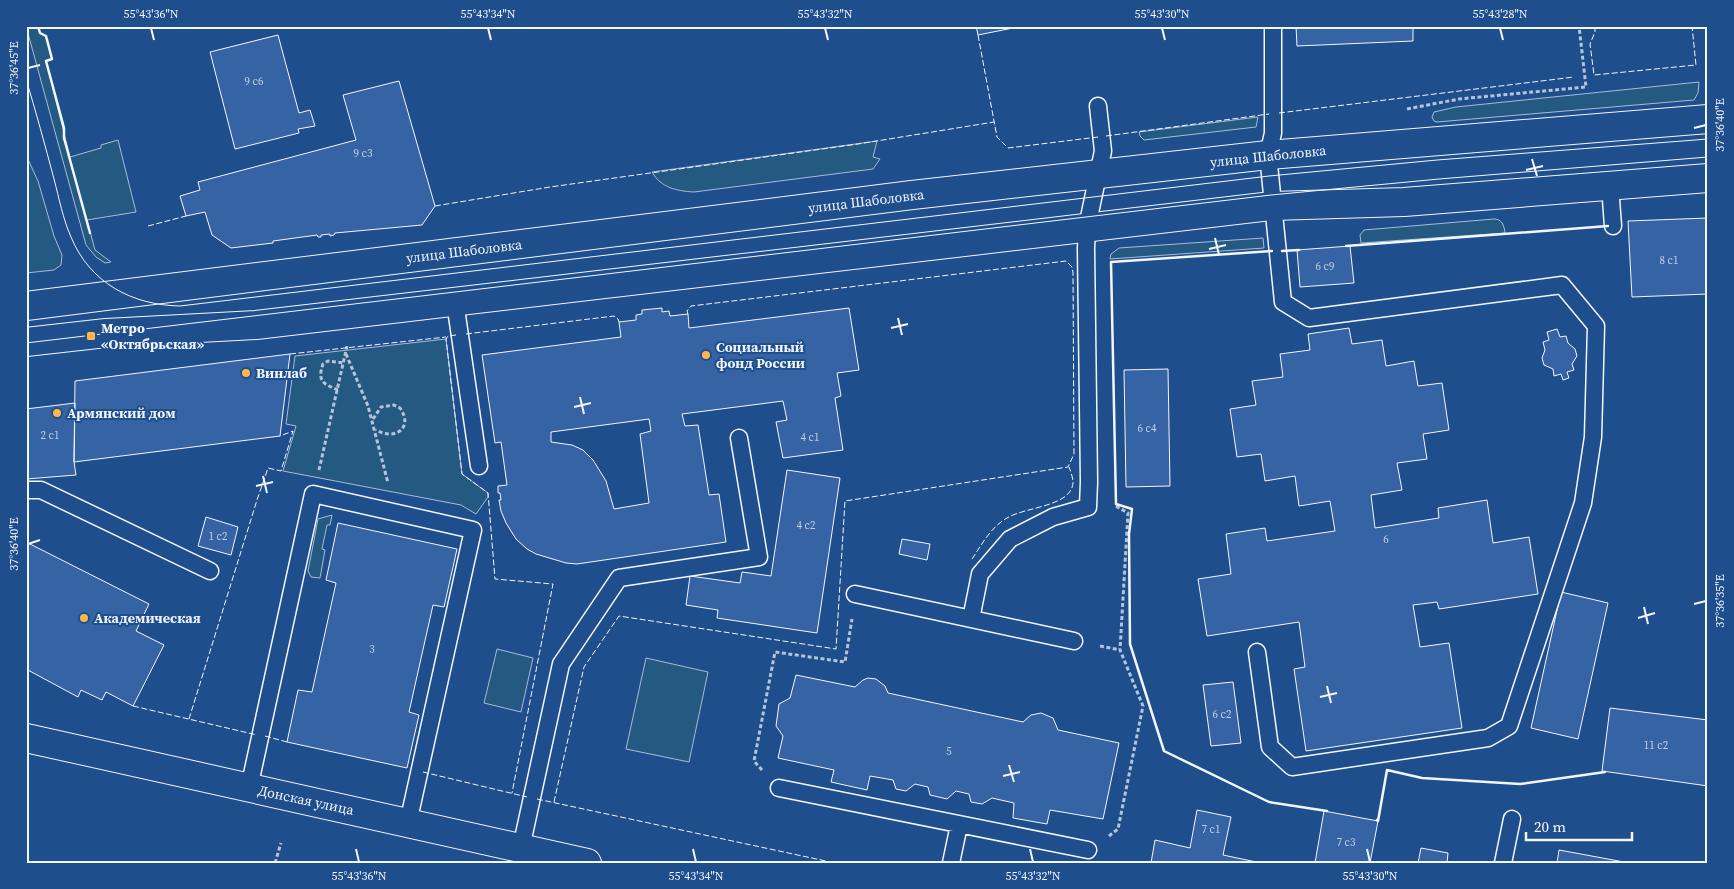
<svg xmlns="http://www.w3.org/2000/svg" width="1734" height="889" font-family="'Source Serif 4',serif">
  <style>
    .green { fill: #245a82; stroke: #a8bbd7 }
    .building { fill: #3563a3; stroke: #f2f6ff; fill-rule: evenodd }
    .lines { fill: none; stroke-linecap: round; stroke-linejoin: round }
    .service-casing { stroke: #f2f6ff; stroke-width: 19 }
    .minor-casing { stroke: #f2f6ff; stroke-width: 30 }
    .secondary-casing { stroke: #f2f6ff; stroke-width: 30 }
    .path { stroke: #b3c4dc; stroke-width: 3; stroke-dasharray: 4 2.5; stroke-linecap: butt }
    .service { stroke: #1f4e8c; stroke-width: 16 }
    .minor { stroke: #1f4e8c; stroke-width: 28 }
    .secondary { stroke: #1f4e8c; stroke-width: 28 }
    .tram { stroke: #f2f6ff; stroke-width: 1 }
    .fence { stroke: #f2f6ff; stroke-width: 1; stroke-dasharray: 6 2.5; stroke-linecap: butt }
    .wall { stroke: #f2f6ff; stroke-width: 2.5 }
    .ticks { fill: none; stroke: #f2f6ff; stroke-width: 2 }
    .poi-dot { fill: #ffb74d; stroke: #1f4e8c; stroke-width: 2 }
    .labels { text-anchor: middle; stroke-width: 4; stroke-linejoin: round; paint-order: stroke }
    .number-label { font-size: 11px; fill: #c3d1e8 }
    .street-label { font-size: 14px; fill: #f2f6ff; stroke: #1f4e8c }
    .poi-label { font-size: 14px; font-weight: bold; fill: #f2f6ff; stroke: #1f4e8c; text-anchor: start }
    .neatline { fill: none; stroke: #f2f6ff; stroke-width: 2 }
    .ticks-label { font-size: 12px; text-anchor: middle; fill: #f2f6ff }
  </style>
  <rect width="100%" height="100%" fill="#1f4e8c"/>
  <!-- green -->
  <path class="green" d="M26,26H38L40,33L46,36L52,59L46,61L70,157L101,148V145L118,140L136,212L87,220L95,250L111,262L105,263L96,257L86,245Z
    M1699,82L1698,93L1694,100L1437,122L1434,121L1432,117L1434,112L1456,107Z
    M1258,117L1256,127L1144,140L1140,136L1139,132Z
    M877,141L873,157L880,159L873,169L694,192C677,191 661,188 652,172Z
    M26,155L38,181L54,236L62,255L61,265L54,270L26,273Z
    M1494,219C1502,219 1504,225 1505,233L1361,243L1360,235L1364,230Z
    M1263,238L1264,248L1110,259L1111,254L1119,248Z
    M446,339L462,474L488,493V497L476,514L461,505L283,471L296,426L286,424L295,356Z
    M332,515L330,525H327L322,549L325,550L320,578L311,577L308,571L318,519Z
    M497,649L533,658L521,712L484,703Z
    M646,658L708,672L689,762L626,749Z"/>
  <!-- building -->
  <path class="building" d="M976,26H1023L978,35Z
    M1296,26H1413V41L1297,46Z
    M278,35L299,113L310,110L315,126L298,129L299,133L235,149L210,52Z
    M399,81L435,206L422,225L335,233L334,235L330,236V234L321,235V237H318L317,235L273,241V243L231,248L212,235L205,212L186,216L180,196L200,190L198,182L356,140L343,95Z
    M1708,218V294L1632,297L1628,221Z
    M1350,246L1354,283L1300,287L1297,250Z
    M662,308V312L669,311L670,316L688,314L689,328L849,308L859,370L837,373L841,396L835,398L843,450L783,458L776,422L787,420L783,401L682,414L685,426L698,425L709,495L719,494L726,542L577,564L566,563L536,554L527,549L516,539L506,523L501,511L499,500H501L500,493H498V486L507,485L501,442L495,443L482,355L621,337L619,322L636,320V315L642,314V310ZM649,419L651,431L640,434L649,503L614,509L606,481L593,460L583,450L572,445L551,442V432Z
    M1349,328L1352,344L1382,340L1386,366L1414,361L1418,386L1442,383L1449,430L1423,434L1427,459L1397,463L1402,490L1371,495L1375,528L1439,518L1438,508L1487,500L1493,543L1529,537L1538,594L1439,609L1437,602L1413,605L1420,647L1449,643L1462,728L1306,751L1294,669L1305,667L1299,622L1207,636L1198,579L1231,574L1226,534L1265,528L1267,541L1335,531L1330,501L1299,506L1295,476L1265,481L1261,454L1237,457L1230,409L1256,405L1252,381L1283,377L1280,354L1310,350L1308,334Z
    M1557,329L1560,337L1566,336L1568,343L1575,349L1577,356L1572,364L1574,370L1567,372L1569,378L1563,380L1561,374L1554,376L1553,369L1544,365L1542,358L1545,350L1543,342L1549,340L1547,332Z
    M290,354L280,436L74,462L75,381Z
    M1168,369L1170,486L1126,487L1124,370Z
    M75,403L74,462L76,475L26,479V409Z
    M787,470L840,478L817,633L717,618L718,610L686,605L690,576L740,583L742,572L771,576Z
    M206,517L238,527L231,555L198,546Z
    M338,523L457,549L444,607L433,605L409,712L419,715L407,768L287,742L298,690L312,692L336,583L326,580Z
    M902,539L930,544L927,560L899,554Z
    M26,542L149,604L136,631L164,645L133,706L106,692L102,700L81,690L78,697L26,669Z
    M1561,592L1608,603L1578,739L1531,728Z
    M796,675L855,687L863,680L868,678L876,679L885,686L888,693L1023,722L1031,715L1041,713L1053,718L1058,730L1119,743L1103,819L1050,810L1047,824L1013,818L1014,803L992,798L982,804L971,802L969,794L956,791L947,799L930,795L928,787L915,784L906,791L896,789L893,780L870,776L867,790L831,782L834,770L778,758L783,736L776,726L779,704L790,698Z
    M1233,682L1241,743L1211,746L1203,685Z
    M1610,708L1708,720V786L1602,771Z
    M1197,810L1231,817L1223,855L1261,863H1151L1155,840L1190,848Z
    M1324,811L1378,821L1370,863H1315Z
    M1421,848L1448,853L1447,863H1418Z
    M1559,850L1624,862L1557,863Z"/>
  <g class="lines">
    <!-- service casing -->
    <g class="service-casing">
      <path id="service" d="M1610,186L1613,226
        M455,302L479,466
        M26,490H41L210,571
        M855,594L1074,641
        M971,619L980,574L1010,539L1053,517L1088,507L1089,482L1086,248L1087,227L1103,151L1098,106
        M1257,652L1270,747L1292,767L1488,738L1509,726L1583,503L1593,437L1596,326L1562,285L1309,318L1283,302L1268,155L1273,133V26
        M249,788L313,494L473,530L408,823
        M779,788L1088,850
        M521,848L561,664L619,578L759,557L739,438
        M951,863L959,825
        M1503,863L1512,819"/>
    </g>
    <!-- minor casing -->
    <g class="minor-casing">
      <path id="minor" d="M26,738L587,863"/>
    </g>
    <!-- secondary casing -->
    <g class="secondary-casing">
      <path id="secondary" d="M26,306L912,195L1268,155L1708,119
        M26,342L106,333L256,325L1272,206L1404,202L1708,178"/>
    </g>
    <!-- path -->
    <path class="path" d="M1407,109L1459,99L1586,87L1579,26
      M346,354L368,406L388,483
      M338,390C323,384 317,381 323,364L328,361L344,363
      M373,419L381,407L394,405L400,408C414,428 395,441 376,430
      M319,470L347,346
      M1100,646L1120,650
      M762,770L754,761L775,652L845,662L852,619
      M1109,836L1118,829L1143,706L1120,650L1128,513L1114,505
      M275,863L281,843"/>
    <!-- service -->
    <use href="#service" class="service"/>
    <!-- minor -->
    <use href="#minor" class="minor"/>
    <!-- secondary -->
    <use href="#secondary" class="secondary"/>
    <!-- tram -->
    <path class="tram" d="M26,79C36,112 45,145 54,179C59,198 63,219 71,237C90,283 132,305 180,306L1269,176L1437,160L1708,139
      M26,343L1271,195L1439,179L1708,157"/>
    <!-- fence -->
    <path class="fence" d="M1595,26V32L1590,44L1594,75L1696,65L1692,26
      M978,35L997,137L1008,148L1098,137
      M1279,113L1574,77
      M1106,136L1269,114
      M435,206L550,187L858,144L994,122
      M148,226L186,216
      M466,334L614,316L618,319L619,322
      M456,335L448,336L446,339L462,474L488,493L495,579L553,584L512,793
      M290,354L446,337
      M972,559C982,544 991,527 1007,518C1024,507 1071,507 1073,483C1073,478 1071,472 1069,467
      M133,706L257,735
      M189,719L257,500L268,468L281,471L293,431L280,436
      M265,736L287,742
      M423,772L527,797
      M537,799L835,863
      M554,802L584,667L619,616L836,649L845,501L1068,467L1074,454L1073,273L1072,267L1066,261L691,306L687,311L688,314"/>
    <!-- wall -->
    <path class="wall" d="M38,26L40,33L46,36L52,59L46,61L64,128V138L90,233
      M1346,246L1608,226
      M1272,251L1111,262L1116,504L1132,509L1129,534L1130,644L1164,751L1269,802L1327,811
      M1282,251L1299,250
      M1377,820L1378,821L1387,770L1422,778L1520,784L1605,772"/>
  </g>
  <!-- ticks -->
  <path class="ticks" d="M151,28L154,40M488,28L491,40M825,28L828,40M1162,28L1165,40M1500,28L1503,40M28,68L40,65M1694,128L1706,125M1532,159L1537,176M1526,170L1543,166M1215,238L1219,255M1209,249L1226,245M898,318L902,335M891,328L908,324M580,397L584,414M574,407L591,403M263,476L267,493M256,486L273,482M28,544L40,540M1694,604L1706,601M1644,607L1648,624M1638,618L1655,613M1327,686L1331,703M1320,697L1337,693M1009,765L1014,782M1003,776L1020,772M356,849L359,862M693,849L696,862M1030,849L1033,862M1367,849L1370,862"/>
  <!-- markers -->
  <g class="poi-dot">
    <rect x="86" y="331" width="10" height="10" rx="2.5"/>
    <circle cx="706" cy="355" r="5"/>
    <circle cx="246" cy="373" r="5"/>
    <circle cx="57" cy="413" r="5"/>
    <circle cx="84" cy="618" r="5"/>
  </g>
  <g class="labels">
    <!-- number labels -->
    <g class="number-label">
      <text x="254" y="85">9 с6</text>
      <text x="363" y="157">9 с3</text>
      <text x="1669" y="264">8 с1</text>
      <text x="1325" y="270">6 с9</text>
      <text x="1147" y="432">6 с4</text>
      <text x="50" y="439">2 с1</text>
      <text x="810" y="441">4 с1</text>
      <text x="806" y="529">4 с2</text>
      <text x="218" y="540">1 с2</text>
      <text x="1386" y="543">6</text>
      <text x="372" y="653">3</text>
      <text x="1222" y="718">6 с2</text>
      <text x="1656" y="749">11 с2</text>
      <text x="949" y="755">5</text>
      <text x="1211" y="833">7 с1</text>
      <text x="1346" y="846">7 с3</text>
    </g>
    <!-- street labels -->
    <g class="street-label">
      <text transform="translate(1268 156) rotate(-6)" y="5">улица Шаболовка</text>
      <text transform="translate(866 201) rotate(-7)" y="5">улица Шаболовка</text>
      <text transform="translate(464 251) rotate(-7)" y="5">улица Шаболовка</text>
      <text transform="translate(306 800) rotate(12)" y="5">Донская улица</text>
    </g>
    <!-- poi labels -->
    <g class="poi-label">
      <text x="101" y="333">Метро<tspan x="101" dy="16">«Октябрьская»</tspan></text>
      <text x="716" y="352">Социальный<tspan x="716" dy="16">фонд России</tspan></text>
      <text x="256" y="378">Винлаб</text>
      <text x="67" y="418">Армянский дом</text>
      <text x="94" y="623">Академическая</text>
    </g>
  </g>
  <!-- border -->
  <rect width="1734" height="889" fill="none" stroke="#1f4e8c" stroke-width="55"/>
  <!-- scale -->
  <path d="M1526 832v8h106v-8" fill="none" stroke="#f2f6ff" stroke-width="2.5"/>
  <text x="1534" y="832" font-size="15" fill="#f2f6ff" stroke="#1f4e8c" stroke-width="4" paint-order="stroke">20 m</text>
  <rect x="28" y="28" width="1678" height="834" class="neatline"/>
  <g class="ticks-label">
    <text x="151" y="18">55°43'36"N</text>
    <text x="488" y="18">55°43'34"N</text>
    <text x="825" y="18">55°43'32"N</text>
    <text x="1162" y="18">55°43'30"N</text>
    <text x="1500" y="18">55°43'28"N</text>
    <text transform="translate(14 68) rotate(-90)" y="4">37°36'45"E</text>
    <text transform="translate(1720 125) rotate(-90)" y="4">37°36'40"E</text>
    <text transform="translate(14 544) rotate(-90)" y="4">37°36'40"E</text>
    <text transform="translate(1720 601) rotate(-90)" y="4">37°36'35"E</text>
    <text x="359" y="880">55°43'36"N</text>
    <text x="696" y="880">55°43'34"N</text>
    <text x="1033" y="880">55°43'32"N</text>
    <text x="1370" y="880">55°43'30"N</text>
  </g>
</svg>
